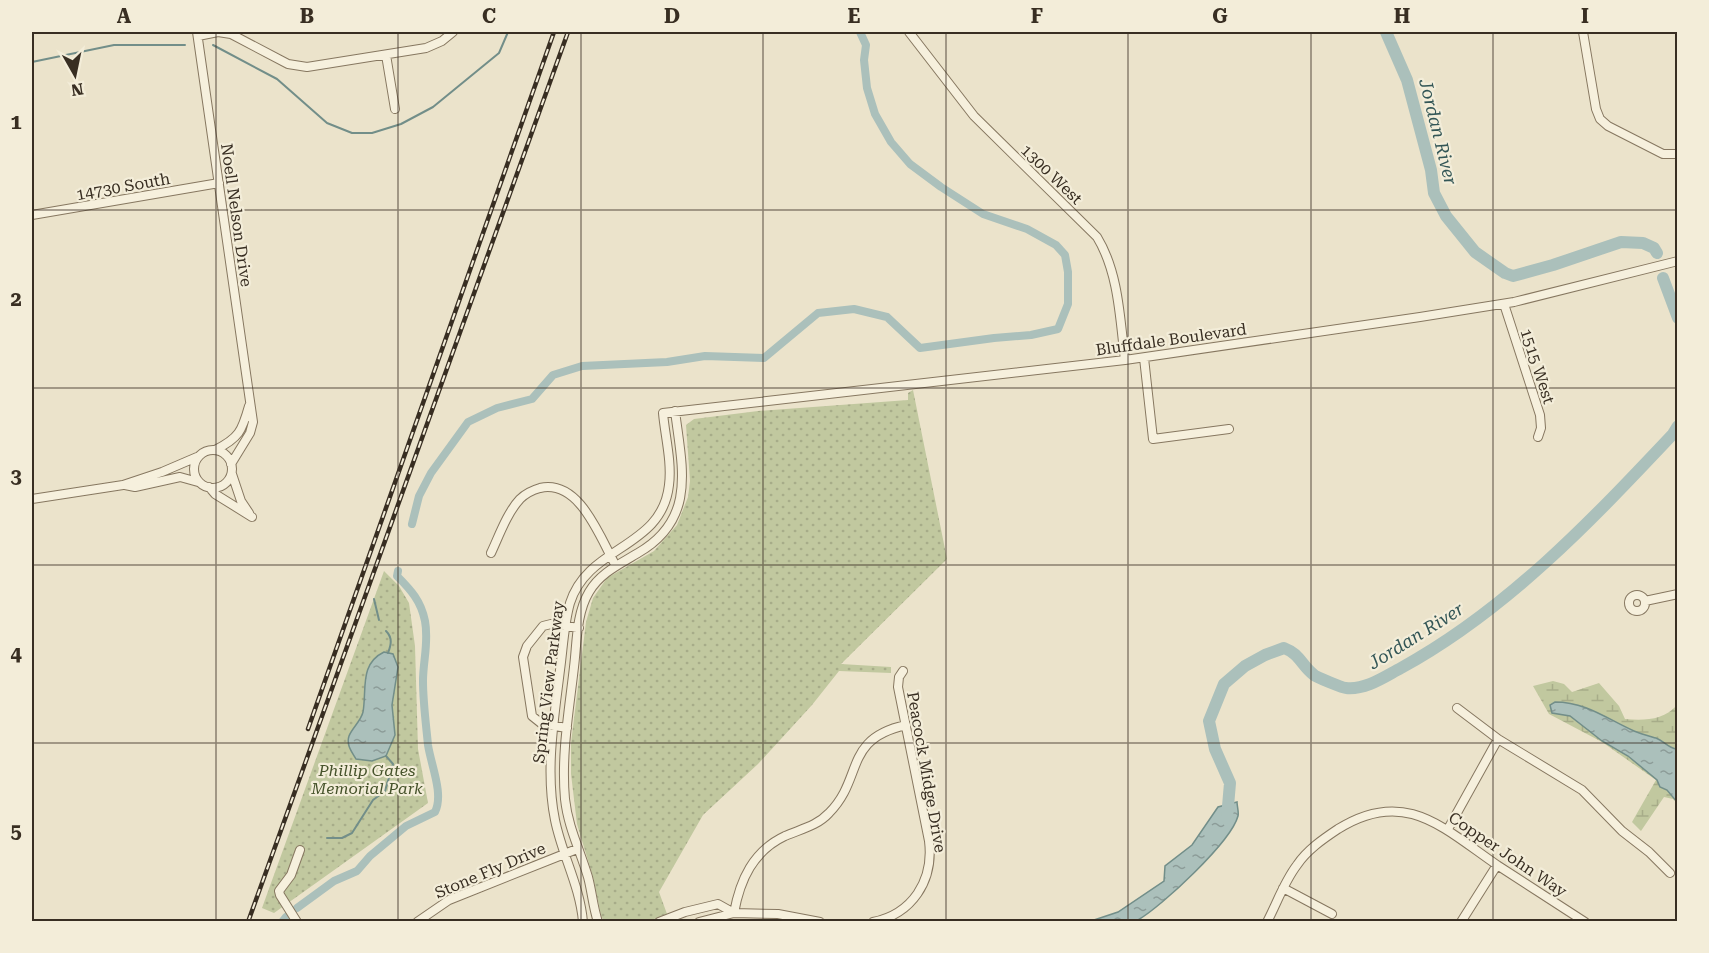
<svg xmlns="http://www.w3.org/2000/svg" width="1709" height="953" font-family="'Roboto Serif',serif">
  <style>
    .grass { fill: url(#grass-dots) }
    .wetland { fill: url(#wetland-marsh) }
    .water { fill: url(#water-ripples); stroke: #728e89; stroke-width: 1.5 }
    .lines { fill: none; stroke-linecap: round; stroke-linejoin: round }
    .stream { stroke: #728e89; stroke-width: 2 }
    .canal { stroke: #abc0bb; stroke-width: 8 }
    .river { stroke: #abc0bb; stroke-width: 12 }
    .minor-casing { stroke: #867760; stroke-width: 10 }
    .minor { stroke: #f6f0dd; stroke-width: 8 }
    .rail-casing { stroke: #382e22; stroke-width: 4.5 }
    .rail { stroke: #f3edd9; stroke-width: 2; stroke-dasharray: 7; stroke-linecap: butt }
    .grid { fill: none; stroke: #382e22; stroke-width: 1.5; stroke-opacity: 0.55 }
    .labels { text-anchor: middle; stroke-width: 4.5; stroke-linejoin: round; paint-order: stroke }
    .street-label { font-size: 16px; fill: #382e22; stroke: #f3edd9 }
    .park-label { font-size: 16px; font-style: italic; fill: #46532b; stroke: #f3edd9 }
    .water-label { font-size: 18px; font-style: italic; fill: #335656; stroke: #f3edd9 }
    .neatline { fill: none; stroke: #382e22; stroke-width: 2 }
    .grid-label { font-size: 20px; text-anchor: middle; font-weight: bold; fill: #382e22 }
  </style>
  <defs>
    <pattern id="grass-dots" width="8" height="8" patternUnits="userSpaceOnUse" patternTransform="scale(1.5)"><rect width="8" height="8" fill="#c1c89f"/><path d="M2 2h.1M6 6h.1" fill="none" stroke="#a7ac89" stroke-width="1.8" stroke-linecap="round"/></pattern>
    <pattern id="wetland-marsh" width="20" height="14" patternUnits="userSpaceOnUse" patternTransform="scale(1.5)"><rect width="20" height="14" fill="#c1c89f"/><path d="M1 5h8M5 5V1M11 12h8M15 12V8" fill="none" stroke="#a7ac89"/></pattern>
    <pattern id="water-ripples" width="26" height="14" patternUnits="userSpaceOnUse" patternTransform="scale(1.5)"><rect width="26" height="14" fill="#abc0bb"/><path d="M2 4q2-2 4 0t4 0M15 11q2-2 4 0t4 0" fill="none" stroke="#8c9c98"/></pattern>
  </defs>
  <rect width="100%" height="100%" fill="#ebe3cb"/>
  <!-- grass -->
  <path class="grass" d="M913,390L947,559L841,664L891,667V673L839,671L812,705L758,764L703,815L659,892L667,914L649,921H604L601,916L593,877L577,824L571,774V743L586,622L593,598L607,578L654,551L677,525L688,497L690,481L686,425L694,419L758,411L908,400V393Z
    M384,571L399,586L409,603L415,646L418,749L428,803L274,913L262,908Z"/>
  <!-- wetland -->
  <path class="wetland" d="M1553,681L1564,684L1572,692L1599,683L1619,706L1625,719C1644,721 1664,720 1677,705V803L1673,799L1664,797L1641,831L1632,822L1656,780L1602,742L1549,714L1533,686Z"/>
  <!-- water -->
  <path class="water" d="M384,652L393,654L398,667L392,705L395,735L386,756L372,761L356,759C352,752 346,745 349,736C352,728 361,721 363,712C367,690 359,664 384,652Z
    M1555,702C1586,702 1607,719 1634,731C1641,734 1649,736 1656,738C1664,741 1667,747 1676,749L1677,802L1667,790L1660,787L1657,780L1628,756L1602,741L1570,716L1552,713L1550,705Z
    M1237,802C1237,806 1239,812 1238,816C1231,842 1162,906 1138,920C1130,925 1102,922 1091,921L1118,912L1164,881L1165,866L1192,845L1218,807Z"/>
  <g class="lines">
    <!-- stream -->
    <path class="stream" d="M213,45L277,79L327,123L352,133H372L401,124L433,107L499,53L508,32
      M32,62L114,45H185
      M374,599L379,620
      M386,631C393,638 391,645 388,653
      M327,838H342L352,833L373,800L385,791L393,764L386,756"/>
    <!-- canal -->
    <path class="canal" d="M412,524L419,496L431,473L468,422L497,408L532,399L553,375L582,366L667,362L705,356L764,358L818,313L854,309L887,317L920,348L994,338L1031,335L1058,329L1068,304V272L1065,255L1056,245L1027,229L983,214L941,187L910,164L891,142L875,114L867,88L864,60L866,45L860,32
      M297,908L334,881L357,871L370,856L406,826L435,812C444,794 431,765 428,745C426,724 423,702 423,681C423,661 429,642 425,621C421,601 411,590 397,576L398,571
      M282,922L286,917"/>
    <!-- river -->
    <path class="river" d="M1386,32L1407,80L1431,170L1434,193L1446,216L1475,252L1505,273L1513,276L1553,265L1621,242L1643,243L1654,248L1657,253
      M1663,278L1678,318
      M1227,818L1230,783L1215,749L1209,721L1224,684L1245,666L1265,655L1284,648C1300,654 1301,665 1314,675C1316,677 1343,688 1346,688C1366,690 1384,677 1401,668C1507,610 1591,521 1673,434L1678,426"/>
    <!-- minor casing -->
    <g class="minor-casing">
      <path id="minor" d="M197,32L253,422L250,433L231,464
        M909,32L974,116L1097,237C1119,273 1120,320 1125,360
        M1583,32L1596,109L1600,119L1608,126L1663,154H1678
        M198,36L218,32L231,34L288,64L307,67L426,48L442,41L453,32
        M386,55L395,109
        M32,215L219,183
        M1504,304L1540,415L1541,428L1538,437
        M1144,358L1153,439L1229,429
        M194 469a19 19 0 1 1 38 0a19 19 0 1 1-38 0Z
        M215,450C239,438 242,431 249,406
        M232,474L241,501L249,513
        M125,485L135,487L180,477L198,482
        M209,487L215,494L252,517
        M32,499L123,485L162,472L197,457
        M491,553C499,536 507,513 520,499C526,493 533,490 540,488C580,479 600,538 616,566
        M1629 603a8 8 0 1 1 16 0a8 8 0 1 1-16 0Z
        M1645,601L1678,594
        M1457,708L1498,739L1582,790L1622,831L1649,852L1670,873
        M567,728L542,724L532,716L523,657L527,646L543,626L551,624L579,628
        M1448,829L1498,739
        M1283,888L1332,914
        M734,913C740,880 753,851 785,836C801,829 817,826 829,813C864,778 843,739 906,725
        M297,922L280,895L279,891L291,875L300,850
        M417,922L449,900L577,849
        M583,922C580,886 562,855 555,820C545,771 554,720 560,670C563,648 564,624 570,603C588,545 662,549 669,485C672,462 665,436 663,413L1125,360L1420,317L1514,302L1678,261
        M598,922C593,907 592,892 588,877C580,850 568,827 565,799C561,755 569,711 574,667C577,643 576,614 589,592C600,573 620,564 638,553C697,519 682,467 675,411
        M659,922L685,912L718,904L734,913
        M699,922L734,913L778,914L820,922
        M873,922C912,914 934,881 929,841L898,687L899,677L903,671
        M1267,922C1277,903 1284,882 1297,865C1307,850 1323,839 1338,829C1405,787 1443,828 1497,865C1526,884 1556,903 1585,922
        M1461,922L1497,865"/>
    </g>
    <!-- minor -->
    <use href="#minor" class="minor"/>
    <!-- rail casing -->
    <g class="rail-casing">
      <path id="rail" d="M308,729L554,32
        M248,922L568,32"/>
    </g>
    <!-- rail -->
    <use href="#rail" class="rail"/>
  </g>
  <!-- grid -->
  <path class="grid" d="M216,32V922M398,32V922M581,32V922M763,32V922M946,32V922M1128,32V922M1311,32V922M1493,32V922M32,210H1678M32,388H1678M32,565H1678M32,743H1678"/>
  <g class="labels">
    <!-- street labels -->
    <g class="street-label">
      <text transform="translate(1052 174) rotate(44)" y="6">1300 West</text>
      <text transform="translate(123 186) rotate(-10)" y="6">14730 South</text>
      <text transform="translate(237 215) rotate(82)" y="6">Noell Nelson Drive</text>
      <text transform="translate(1171 339) rotate(-8)" y="6">Bluffdale Boulevard</text>
      <text transform="translate(1538 366) rotate(72)" y="6">1515 West</text>
      <text transform="translate(548 682) rotate(-83)" y="6">Spring View Parkway</text>
      <text transform="translate(927 772) rotate(80)" y="6">Peacock Midge Drive</text>
      <text transform="translate(1508 854) rotate(34)" y="6">Copper John Way</text>
      <text transform="translate(490 870) rotate(-23)" y="6">Stone Fly Drive</text>
    </g>
    <!-- park labels -->
    <g class="park-label">
      <text x="367" y="776">Phillip Gates<tspan x="367" dy="18">Memorial Park</tspan></text>
    </g>
    <!-- water labels -->
    <g class="water-label">
      <text transform="translate(1438 132) rotate(76)" y="6">Jordan River</text>
      <text transform="translate(1416 636) rotate(-32)" y="6">Jordan River</text>
    </g>
  </g>
  <!-- border -->
  <rect width="1709" height="953" fill="none" stroke="#f3edd9" stroke-width="66"/>
  <!-- north arrow -->
  <g transform="translate(75 75) rotate(171)" stroke="#f3edd9" stroke-width="4.5" paint-order="stroke">
  <path d="M0-4.5L10 22L0 15L-10 22Z" fill="#382e22"/>
  <text y="-9" font-size="16" font-weight="bold" text-anchor="middle" fill="#382e22">N</text>
  </g>
  <rect x="33" y="33" width="1643" height="887" class="neatline"/>
  <g class="grid-label">
    <text x="124" y="23">A</text>
    <text x="307" y="23">B</text>
    <text x="489" y="23">C</text>
    <text x="672" y="23">D</text>
    <text x="854" y="23">E</text>
    <text x="1037" y="23">F</text>
    <text x="1220" y="23">G</text>
    <text x="1402" y="23">H</text>
    <text x="1585" y="23">I</text>
    <text x="16" y="129">1</text>
    <text x="16" y="306">2</text>
    <text x="16" y="483">3</text>
    <text x="16" y="661">4</text>
    <text x="16" y="838">5</text>
  </g>
</svg>
